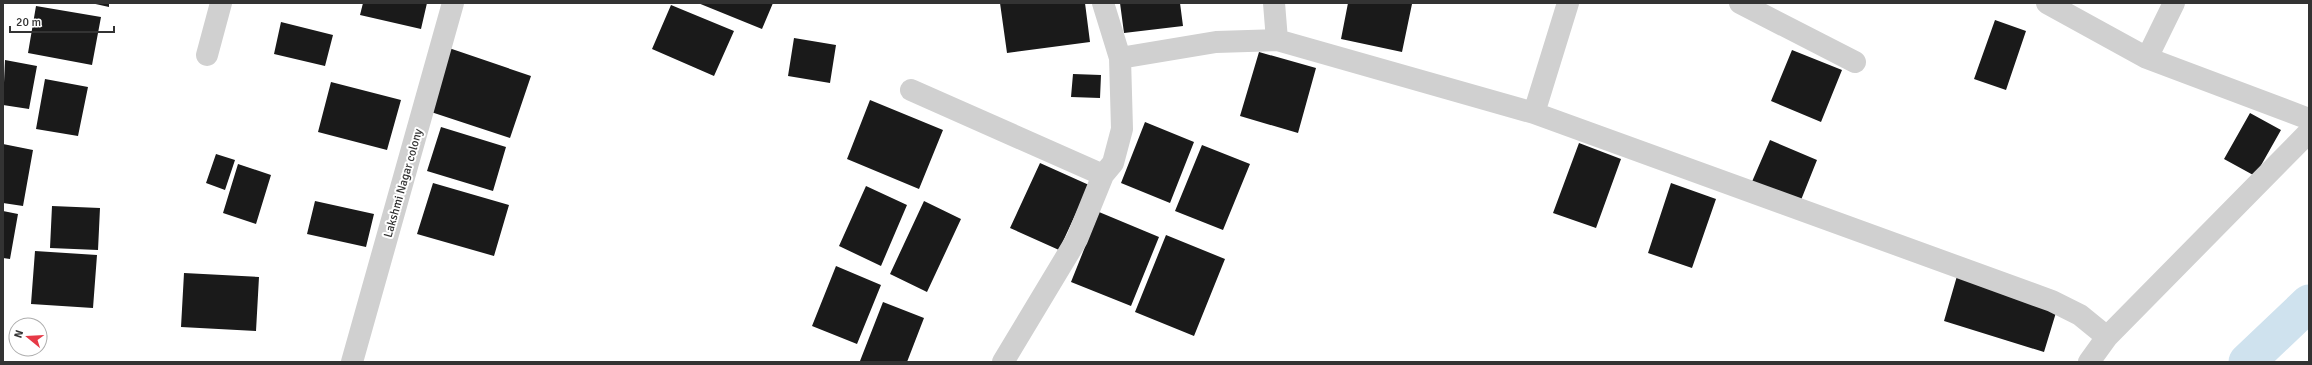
<svg xmlns="http://www.w3.org/2000/svg" width="2312" height="365" font-family="Signika,sans-serif">
  <style>
    .lines { fill: none; stroke-linecap: round; stroke-linejoin: round }
    .canal { stroke: #cfe2ee; stroke-width: 37 }
    .building { fill: #1a1a1a }
    .minor { stroke: #d0d0d0; stroke-width: 22 }
    .labels { text-anchor: middle; stroke-width: 4; stroke-linejoin: round; paint-order: stroke }
    .street-label { font-size: 12px; fill: #333; stroke: #fff }
  </style>
  <rect width="100%" height="100%" fill="#fff"/>
  <g class="lines">
    <!-- canal -->
    <path class="canal" d="M2247,362L2309,303"/>
  </g>
  <!-- building -->
  <path class="building" d="M91,3H109V7Z
    M363,3H427L421,29L360,15Z
    M698,3H773L762,29Z
    M1000,3H1085L1090,42L1007,53Z
    M1120,3H1180L1183,26L1124,33Z
    M1348,3L1412,4L1402,52L1341,39Z
    M671,5L734,31L714,76L652,49Z
    M36,6L101,17L92,65L28,53Z
    M1995,20L2026,31L2006,90L1974,79Z
    M281,22L333,35L325,66L274,54Z
    M794,38L836,45L830,83L788,76Z
    M449,48L531,76L510,138L428,111Z
    M1792,50L1842,70L1821,122L1771,101Z
    M1259,52L1316,68L1298,133L1240,116Z
    M5,60L37,66L29,109L3,105Z
    M1073,74L1101,75L1100,98L1071,97Z
    M45,79L88,87L78,136L36,129Z
    M331,82L401,100L387,150L318,132Z
    M870,100L943,130L919,189L847,159Z
    M2250,113L2281,130L2255,176L2224,159Z
    M1145,122L1194,142L1170,203L1121,183Z
    M441,127L506,147L493,191L427,171Z
    M1770,140L1817,160L1799,205L1751,184Z
    M1579,143L1621,159L1596,228L1553,213Z
    M3,144L33,150L23,206L3,203Z
    M1202,145L1250,164L1223,230L1175,211Z
    M216,154L235,160L225,190L206,183Z
    M1040,163L1089,185L1059,250L1010,228Z
    M238,164L271,175L256,224L223,213Z
    M433,183L509,205L494,256L417,234Z
    M1671,183L1716,199L1692,268L1648,253Z
    M866,186L907,205L881,266L839,246Z
    M315,201L374,214L366,247L307,234Z
    M924,201L961,219L927,292L890,274Z
    M52,206L100,208L98,250L50,248Z
    M3,211L18,214L10,259L3,258Z
    M1099,212L1159,237L1131,306L1071,282Z
    M1166,235L1225,259L1194,336L1135,312Z
    M35,251L97,255L93,308L31,304Z
    M836,266L881,285L857,344L812,326Z
    M184,273L259,277L256,331L181,327Z
    M1957,276L2058,306L2044,352L1944,321Z
    M883,302L924,318L907,362L860,361Z"/>
  <g class="lines">
    <!-- minor -->
    <path class="minor" d="M1274,3L1277,40
      M1740,3L1855,62
      M2047,3L2147,58L2309,119
      M207,55L221,3
      M1120,58L1216,42L1277,40L1534,113L1568,3
      M2147,58L2174,3
      M911,90L1103,175
      M1534,113L2052,301L2080,315L2107,337
      M352,362L453,3
      M1003,362L1077,239L1103,175L1113,163L1122,129L1120,58L1103,3
      M2089,362L2107,337L2309,132"/>
  </g>
  <g class="labels">
    <!-- street labels -->
    <g class="street-label">
      <text transform="translate(403 183) rotate(-74)" y="4">Lakshmi Nagar colony</text>
    </g>
  </g>
  <!-- border -->
  <rect width="2312" height="365" fill="none" stroke="#333333" stroke-width="8"/>
  <!-- north arrow -->
  <g transform="translate(28 337) rotate(288)"><circle r="19" fill="#ffffff" stroke="#adadad"/>
  <path d="M0-3L7 15L0 10L-7 15Z" fill="#e63946"/>
  <text y="-6" font-size="11" font-weight="bold" text-anchor="middle" fill="#333333">N</text>
  </g>
  <!-- scale -->
  <path d="M10 26v6h104v-6" fill="none" stroke="#333333" stroke-width="2"/>
  <text x="16" y="26" font-size="12" fill="#333333" stroke="#ffffff" stroke-width="3" paint-order="stroke">20 m</text>
</svg>
